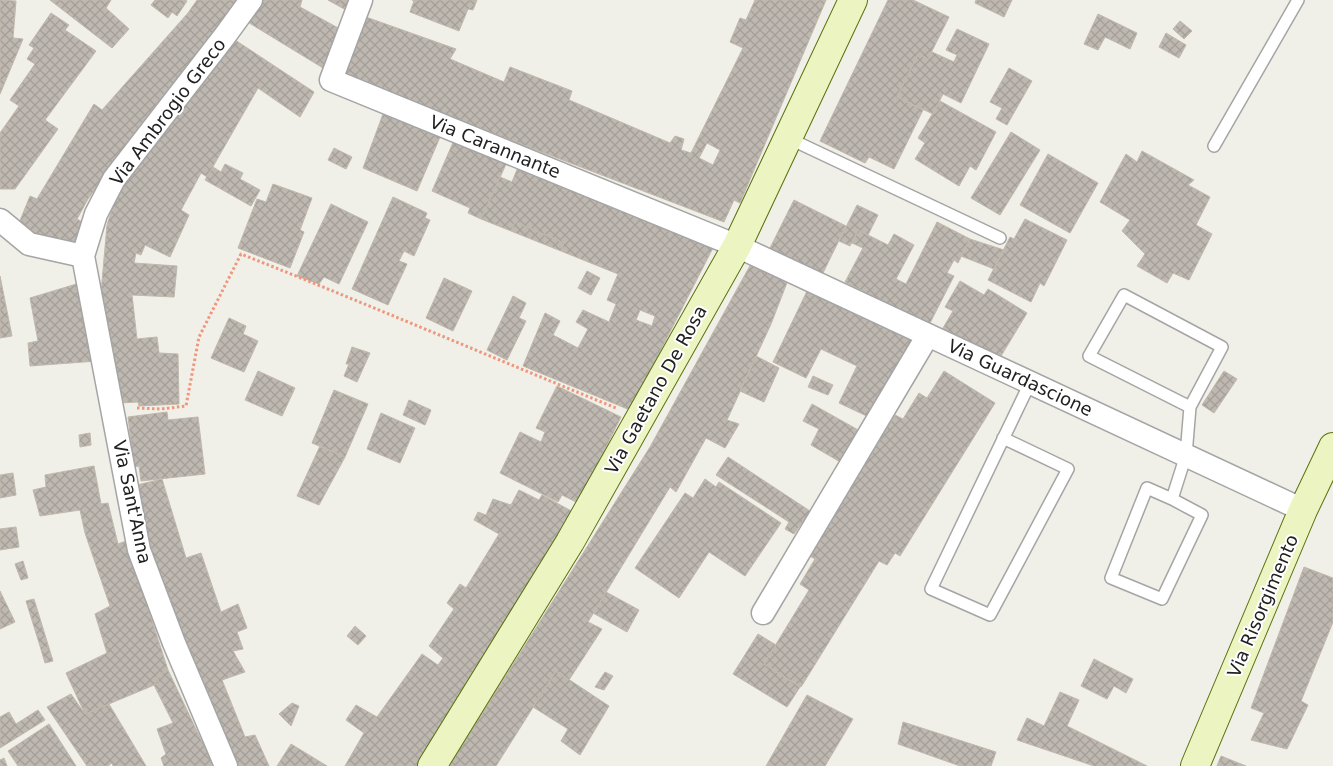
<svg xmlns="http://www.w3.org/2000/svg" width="1333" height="766" font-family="'DejaVu Sans',sans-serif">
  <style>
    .building { fill: url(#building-cross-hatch); stroke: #c1b8ac; fill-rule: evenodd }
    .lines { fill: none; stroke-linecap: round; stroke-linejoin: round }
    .lane-casing { stroke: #a5a5a5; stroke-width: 14 }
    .street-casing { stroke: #a5a5a5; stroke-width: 25 }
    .secondary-casing { stroke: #5a720e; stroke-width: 30 }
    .path { stroke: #ef967b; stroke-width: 3; stroke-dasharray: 2.5 2.5; stroke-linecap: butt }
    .lane { stroke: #fff; stroke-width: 11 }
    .street { stroke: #fff; stroke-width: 22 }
    .secondary { stroke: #ecf5c2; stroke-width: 28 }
    .labels { text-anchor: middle; stroke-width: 4; stroke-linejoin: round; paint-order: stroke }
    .street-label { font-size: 18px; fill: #212121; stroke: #fff }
  </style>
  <defs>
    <pattern id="building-cross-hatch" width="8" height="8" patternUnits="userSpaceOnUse" patternTransform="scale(1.25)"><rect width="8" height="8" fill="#beb8b1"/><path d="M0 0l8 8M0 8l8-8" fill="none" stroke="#a39e98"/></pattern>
  </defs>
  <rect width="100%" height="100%" fill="#f0efe8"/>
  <!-- building -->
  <path class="building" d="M0,0L16,1L13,38L23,39L0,94Z
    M50,0H111L106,8L129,29L112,48Z
    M155,0H185L187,1L177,16L172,12L168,18L151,5Z
    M197,0H240L214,40L210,36L137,129L88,199L77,219L84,223L75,251L17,228L30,196L37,199L94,104L102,110L188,13Z
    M258,0H302L300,7L340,29L323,68L246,21Z
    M328,0H351L346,10Z
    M412,0H477L473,10L468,9L459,31L410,12L414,1Z
    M755,0H826L740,203L734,200L724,222L341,75L363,16L456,49L450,59L504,82L510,67L572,91L569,100L670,143L675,136L684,139L681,150L691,153L743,48L730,42L740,18L746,20ZM707,143L720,150L713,165L699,158Z
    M888,0H913L949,17L928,59L918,54L897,97L923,110L894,169L869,157L865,163L820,141Z
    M976,0H1012L1004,17L975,3Z
    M51,13L69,25L65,30L96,51L45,120L58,129L15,189H0V133L19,106L10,100L35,64L27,59L34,48L29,45Z
    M1098,14L1137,33L1130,49L1105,37L1098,50L1084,44Z
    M1180,21L1192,31L1184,39L1173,29Z
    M957,29L989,44L961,103L943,94L933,114L897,97L918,54L928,59L932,52L954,62L957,55L946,50Z
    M1166,33L1186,45L1179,58L1159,47Z
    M232,38L314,92L300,117L258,88L207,177L201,173L181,210L189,215L170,257L145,245L141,255L136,253L134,263L177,266L174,297L132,295L137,339L157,337L159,353L178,354L179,404L139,406L138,402L119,403L101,293L107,225L120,184Z
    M1009,68L1032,81L1007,125L996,119L1002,108L990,102Z
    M940,101L996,132L976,170L970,166L959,186L915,159L925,143L918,138Z
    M383,114L440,137L417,191L363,168Z
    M1011,132L1040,150L1000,215L971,198Z
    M455,138L507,162L481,219L468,213L470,208L432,191Z
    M334,148L352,157L346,169L328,160Z
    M1142,151L1194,180L1188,185L1210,197L1196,225L1212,234L1189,280L1173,273L1167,283L1137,266L1145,254L1122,231L1130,220L1100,202L1126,154L1137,162Z
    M1048,154L1098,183L1070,233L1020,205Z
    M225,164L243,173L240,179L260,190L251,206L205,180L213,167L221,172Z
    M518,167L715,244L630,410L523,366L545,313L560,321L553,335L578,348L588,329L576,322L583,310L609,322L616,304L607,300L618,274L561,251L564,243L515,222L511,231L481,219L500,177L512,182ZM640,310L655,316L652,326L636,320Z
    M273,184L312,198L300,230L304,232L290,268L238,248L257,199L266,202Z
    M393,197L427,213L425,218L430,220L414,256L404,251L399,261L407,264L388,305L352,289Z
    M794,200L846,226L822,275L769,250Z
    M331,204L368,222L339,284L324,277L319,284L297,276Z
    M857,205L878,215L868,235L858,230L850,246L839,241Z
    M1025,219L1067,240L1044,286L1040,283L1031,302L988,280L1010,237L1014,239Z
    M515,222L564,243L561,251L511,231Z
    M937,222L970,239L958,263L954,260L947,273L954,276L929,325L845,282L863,248L852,243L858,230L888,245L894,234L914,245L896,279L906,284Z
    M970,239L1004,250L994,269L961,256Z
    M752,262L788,280L771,324L727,420L739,424L725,448L706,438L676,492L670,487L588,622L602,629L569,680L556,671L496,766H449L650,447Z
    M587,271L600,278L591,295L578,288Z
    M0,276L12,336L0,338Z
    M444,278L472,291L453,331L426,318Z
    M960,281L984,295L988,289L1027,313L998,361L943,328L953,311L945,307Z
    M83,282L97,361L30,366L28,343L38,341L30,298Z
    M808,289L912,339L873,419L839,403L857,366L821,349L806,378L773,362Z
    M513,296L526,303L519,318L526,321L507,360L487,350Z
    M229,318L246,326L243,334L258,341L244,372L211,358Z
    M352,347L370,353L357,382L344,376L349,364H346Z
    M756,356L779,368L764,402L740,391Z
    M258,371L295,388L282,416L245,400Z
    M944,371L995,403L900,556L895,553L887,565L879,561L801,687L764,664L809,590L800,584L815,559L808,555L895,415L903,419L919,393L927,398Z
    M1224,371L1237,379L1214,413L1202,405Z
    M813,376L833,385L828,395L808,387Z
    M557,386L621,417L578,503L562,495L558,502L500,473L520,432L541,442L545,432L536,428Z
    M334,390L368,404L345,457L312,443Z
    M409,400L431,410L425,425L403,415Z
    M812,404L860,431L842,463L811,445L819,429L803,421Z
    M167,412L168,420L198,417L205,474L141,481L139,466L134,467L128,417Z
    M381,413L415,428L400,463L367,449Z
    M90,433L91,445L80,447L79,435Z
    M320,446L345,457L319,505L297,496Z
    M728,457L810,511L794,534L785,529L789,522L716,475Z
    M94,466L101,504L108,503L118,544L126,541L168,670L157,676L159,683L85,714L66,673L107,653L95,614L110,606L85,533L80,510L40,516L33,490L46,487L45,475Z
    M13,473L16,495L0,498V475Z
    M162,479L186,558L201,553L221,612L238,604L247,628L237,632L243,649L233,651L245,672L222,680L245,737L255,735L269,766H235L146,543L133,486Z
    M705,479L716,487L719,482L781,523L745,576L709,552L679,598L635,568L685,493L693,498Z
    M519,490L539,500L542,495L577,514L417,766H345L364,733L346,720L356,705L377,717L422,654L438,665L443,658L429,646L454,609L447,603L460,584L466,588L499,534L474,520L478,512L486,515L493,499L511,505Z
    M16,527L19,547L0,550V529Z
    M23,561L28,578L21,580L15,564Z
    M1304,567L1333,578V622L1301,701L1308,705L1287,749L1251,740L1264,713L1251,708Z
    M0,591L15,622L0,629Z
    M606,592L639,610L627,632L593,613Z
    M34,599L49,648L40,646L26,601Z
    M355,626L366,636L358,645L347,636Z
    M758,634L776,645L764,664L800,687L787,707L733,674Z
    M40,646L49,648L53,661L45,663Z
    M1094,659L1133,679L1126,693L1114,686L1107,699L1081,686Z
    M168,670L202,742L212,739L218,756L210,758L212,766H164L161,758L166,754L157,729L173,723L154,685L159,683L157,676Z
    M556,671L609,706L580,755L561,741L568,729L533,707Z
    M605,672L613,676L604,690L595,687Z
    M1060,692L1079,700L1067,726L1147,766H1094L1017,740L1027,718L1044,726Z
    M71,694L85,714L109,704L146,766H113L112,763L108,766H87L47,707Z
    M807,695L853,719L825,766H766Z
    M292,703L299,706L291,726L279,714Z
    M38,710L45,720L0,748V717L9,712L16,724Z
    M903,722L996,752L991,766H960L898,744Z
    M49,724L76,766H18L8,751Z
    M291,744L327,766H277Z
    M1221,756L1246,766H1217Z
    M4,758L7,766H0V760Z"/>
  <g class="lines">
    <!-- lane casing -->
    <g class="lane-casing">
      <path id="lane" d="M788,138L1000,238
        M1214,146L1298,0
        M1003,438L1068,469L990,615L931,589L1030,383
        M1172,499L1202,515L1162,599L1111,578L1147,488L1172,499L1186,455L1190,407L1089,356L1124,295L1222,347L1190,407"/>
    </g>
    <!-- street casing -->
    <g class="street-casing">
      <path id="street" d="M361,0L331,80L737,246L1303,510
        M0,220L29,244L83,256
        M763,613L928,335
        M226,766L174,643L139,550L83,256L96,214L114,179L224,37L251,0"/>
    </g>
    <!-- secondary casing -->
    <g class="secondary-casing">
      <path id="secondary" d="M432,766L570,542L737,246L853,0
        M1195,766L1303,510L1333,447"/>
    </g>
    <!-- path -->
    <path class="path" d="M137,408L161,409L186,406L199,337L241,254C367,304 491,357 616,408"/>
    <!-- lane -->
    <use href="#lane" class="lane"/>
    <!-- street -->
    <use href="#street" class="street"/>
    <!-- secondary -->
    <use href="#secondary" class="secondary"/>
  </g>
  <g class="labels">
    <!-- street labels -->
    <g class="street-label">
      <text transform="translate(168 112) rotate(-53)" y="6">Via Ambrogio Greco</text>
      <text transform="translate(495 147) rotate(22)" y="6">Via Carannante</text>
      <text transform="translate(1020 378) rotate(25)" y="6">Via Guardascione</text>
      <text transform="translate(656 390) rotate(-61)" y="6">Via Gaetano De Rosa</text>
      <text transform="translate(132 502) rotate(78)" y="6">Via Sant'Anna</text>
      <text transform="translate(1263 606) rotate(-67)" y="6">Via Risorgimento</text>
    </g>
  </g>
</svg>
